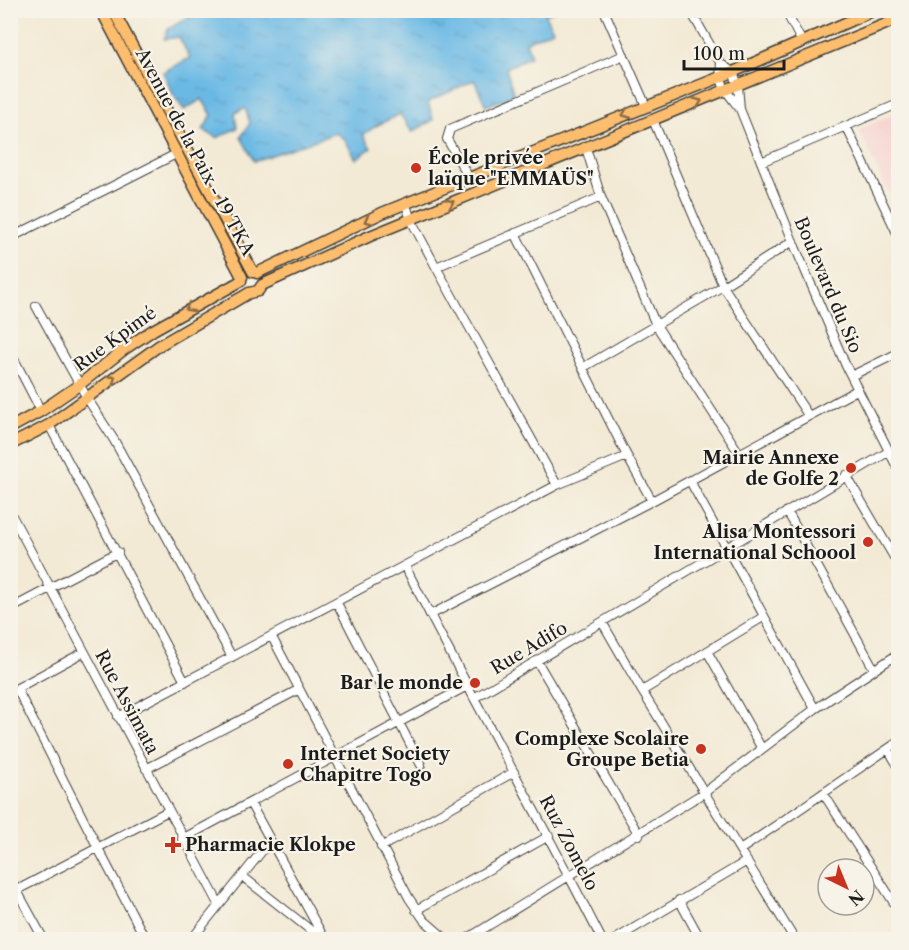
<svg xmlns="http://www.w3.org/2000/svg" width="909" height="950" font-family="'Libre Caslon Text',serif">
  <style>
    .built { fill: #f7d0cf }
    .water { fill: url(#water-ripples); stroke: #446a80; stroke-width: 1.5 }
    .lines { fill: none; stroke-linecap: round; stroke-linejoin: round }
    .minor-casing { stroke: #3c3b38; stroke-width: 10 }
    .major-casing { stroke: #3c3b38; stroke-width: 13 }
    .minor { stroke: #fff; stroke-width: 8 }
    .major { stroke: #fcbd6e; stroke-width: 10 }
    .oneway { stroke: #8c6c45 }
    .poi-dot { fill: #c8321e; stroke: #f7f3e8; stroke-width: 2 }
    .labels { text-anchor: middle; stroke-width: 4.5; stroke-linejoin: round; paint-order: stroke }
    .street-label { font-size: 18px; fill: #1c1c1c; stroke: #f7f3e8 }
    .poi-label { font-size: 18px; font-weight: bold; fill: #1c1c1c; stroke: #f7f3e8; text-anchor: end }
  </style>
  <defs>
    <pattern id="water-ripples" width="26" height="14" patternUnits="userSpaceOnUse" patternTransform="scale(1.5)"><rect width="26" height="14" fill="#6bb9e5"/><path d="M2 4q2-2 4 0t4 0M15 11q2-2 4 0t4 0" fill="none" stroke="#5c9ec4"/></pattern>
  </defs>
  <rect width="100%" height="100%" fill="#f7f3e8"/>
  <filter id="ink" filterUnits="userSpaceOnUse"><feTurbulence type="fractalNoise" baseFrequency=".0167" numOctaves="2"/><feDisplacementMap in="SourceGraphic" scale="12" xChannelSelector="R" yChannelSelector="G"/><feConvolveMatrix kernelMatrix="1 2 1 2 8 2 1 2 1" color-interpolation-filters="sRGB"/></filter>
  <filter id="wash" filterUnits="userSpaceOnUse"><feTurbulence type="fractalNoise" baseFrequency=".008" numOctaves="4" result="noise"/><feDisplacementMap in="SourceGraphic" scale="24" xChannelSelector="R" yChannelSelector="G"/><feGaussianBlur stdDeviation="1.35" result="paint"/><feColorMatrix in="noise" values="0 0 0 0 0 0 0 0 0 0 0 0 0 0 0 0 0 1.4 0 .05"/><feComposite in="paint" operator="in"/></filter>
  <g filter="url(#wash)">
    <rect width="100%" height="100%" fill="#f3ead5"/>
    <!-- built -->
    <path class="built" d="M898,112V190L889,194L859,130Z"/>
    <!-- water -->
    <path class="water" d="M199,11H553L545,15L553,30L526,42L531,56L506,68L514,95L486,106L474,80L428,102L433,120L412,132L400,114L376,126L363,135L371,148L356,159L345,140L336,133L254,161L241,137L250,123L245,108L235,113L237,128L217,138L203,130L212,115L202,99L184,110L173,94L163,72L190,58L179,37L164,39L168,29Z"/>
  </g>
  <g filter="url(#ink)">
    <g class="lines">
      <!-- minor casing -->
      <g class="minor-casing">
        <path id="minor" d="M604,10L646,106
          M690,10L721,64L733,72L738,85L740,109
          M785,10L802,42
          M721,64C718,85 728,93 740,109L796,249L846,366L898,469
          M653,120L723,286L808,415
          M846,126L898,235
          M586,148L601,197L656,325L739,453
          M761,162L898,104
          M469,178L447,139L450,129L624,55
          M406,205L411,220L436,267L557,485
          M515,233L627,456L652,501
          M10,238L178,153
          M436,267L601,197
          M36,306L87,398L114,440L232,657
          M10,351L41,411
          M584,367L723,286L793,241
          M851,376L898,353
          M49,425L185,682
          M846,475L898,564
          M690,481L815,709
          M787,511L874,669
          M10,512L219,904
          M405,566C469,692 538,814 602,940
          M337,603L421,765
          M10,609L118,552
          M430,615L652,501L857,390
          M602,622L642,691L795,940
          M272,637L409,898L424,920L447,940
          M707,651L762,749
          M537,661L639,835
          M17,689L98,848L146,940
          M642,691L763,617
          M10,692L84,652
          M474,698L888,452
          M118,717L557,485L627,456
          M888,749L898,766
          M146,769L298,690
          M823,793L898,909
          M250,803L325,940
          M182,839L467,686
          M381,847L514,772
          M740,850L898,742
          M242,876L323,940
          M10,878L44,940
          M17,890L168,811
          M679,900L701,940
          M416,910L549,836
          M191,940L270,841
          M465,940L705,792L815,709L898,654
          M614,940L747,861"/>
      </g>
      <!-- major casing -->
      <g class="major-casing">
        <path id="major" d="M101,10L242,277
          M113,10L253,272
          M257,273L382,213L733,72L875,10
          M10,428L41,411L79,385L126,348L153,330L241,281
          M10,445L49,425L160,345L249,293L258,291L262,285L370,236L898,19"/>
      </g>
      <!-- minor -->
      <use href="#minor" class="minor"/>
      <!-- major -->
      <use href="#major" class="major"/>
    </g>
    <!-- one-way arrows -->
    <defs><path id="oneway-chevron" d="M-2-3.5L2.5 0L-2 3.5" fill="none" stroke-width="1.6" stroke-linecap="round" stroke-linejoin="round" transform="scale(1.5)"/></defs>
    <g class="oneway">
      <use href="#oneway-chevron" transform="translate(698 102) rotate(-22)"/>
      <use href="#oneway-chevron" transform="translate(626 114) rotate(158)"/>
      <use href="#oneway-chevron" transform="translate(450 203) rotate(-23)"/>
      <use href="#oneway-chevron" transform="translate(368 220) rotate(156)"/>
      <use href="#oneway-chevron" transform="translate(189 308) rotate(151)"/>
      <use href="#oneway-chevron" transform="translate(112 379) rotate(-37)"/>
    </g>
  </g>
  <!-- markers -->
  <g class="poi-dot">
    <circle cx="416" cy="168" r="6"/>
    <circle cx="851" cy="468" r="6"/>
    <circle cx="868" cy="542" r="6"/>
    <circle cx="475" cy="683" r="6"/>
    <circle cx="701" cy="749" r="6"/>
    <circle cx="288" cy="764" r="6"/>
    <path d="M170 836h6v6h6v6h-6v6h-6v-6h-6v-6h6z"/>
  </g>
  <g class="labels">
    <!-- street labels -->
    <g class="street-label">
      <text transform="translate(195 152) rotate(62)" y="6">Avenue de la Paix - 19 TKA</text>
      <text transform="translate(828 285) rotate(67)" y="6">Boulevard du Sio</text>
      <text transform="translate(115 339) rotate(-36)" y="6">Rue Kpimé</text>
      <text transform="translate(529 648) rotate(-31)" y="6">Rue Adifo</text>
      <text transform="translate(127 702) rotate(62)" y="6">Rue Assimata</text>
      <text transform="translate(569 843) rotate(62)" y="6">Ruz Zomelo</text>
    </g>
    <!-- poi labels -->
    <g class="poi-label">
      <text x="428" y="164" text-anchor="start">École privée<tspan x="428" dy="21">laïque "EMMAÜS"</tspan></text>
      <text x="839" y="464">Mairie Annexe<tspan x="839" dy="21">de Golfe 2</tspan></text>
      <text x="856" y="538">Alisa Montessori<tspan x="856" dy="21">International Schoool</tspan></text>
      <text x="463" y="689">Bar le monde</text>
      <text x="689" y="745">Complexe Scolaire<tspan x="689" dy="21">Groupe Betia</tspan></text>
      <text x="300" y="760" text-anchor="start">Internet Society<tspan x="300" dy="21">Chapitre Togo</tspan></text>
      <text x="185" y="851" text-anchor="start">Pharmacie Klokpe</text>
    </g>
  </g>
  <!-- margin -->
  <rect width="909" height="950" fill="none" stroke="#f7f3e8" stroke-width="36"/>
  <!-- north arrow -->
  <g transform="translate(846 887) rotate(137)"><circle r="28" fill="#f7f3e8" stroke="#9f9d96" stroke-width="1.5"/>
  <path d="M0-4.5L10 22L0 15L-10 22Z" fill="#c8321e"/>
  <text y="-9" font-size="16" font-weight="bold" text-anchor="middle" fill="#1c1c1c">N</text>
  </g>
  <!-- scale -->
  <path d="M684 60v9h100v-9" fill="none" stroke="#1c1c1c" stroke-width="3"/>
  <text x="693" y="60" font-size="18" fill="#1c1c1c" stroke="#f7f3e8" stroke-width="4.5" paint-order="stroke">100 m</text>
</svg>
